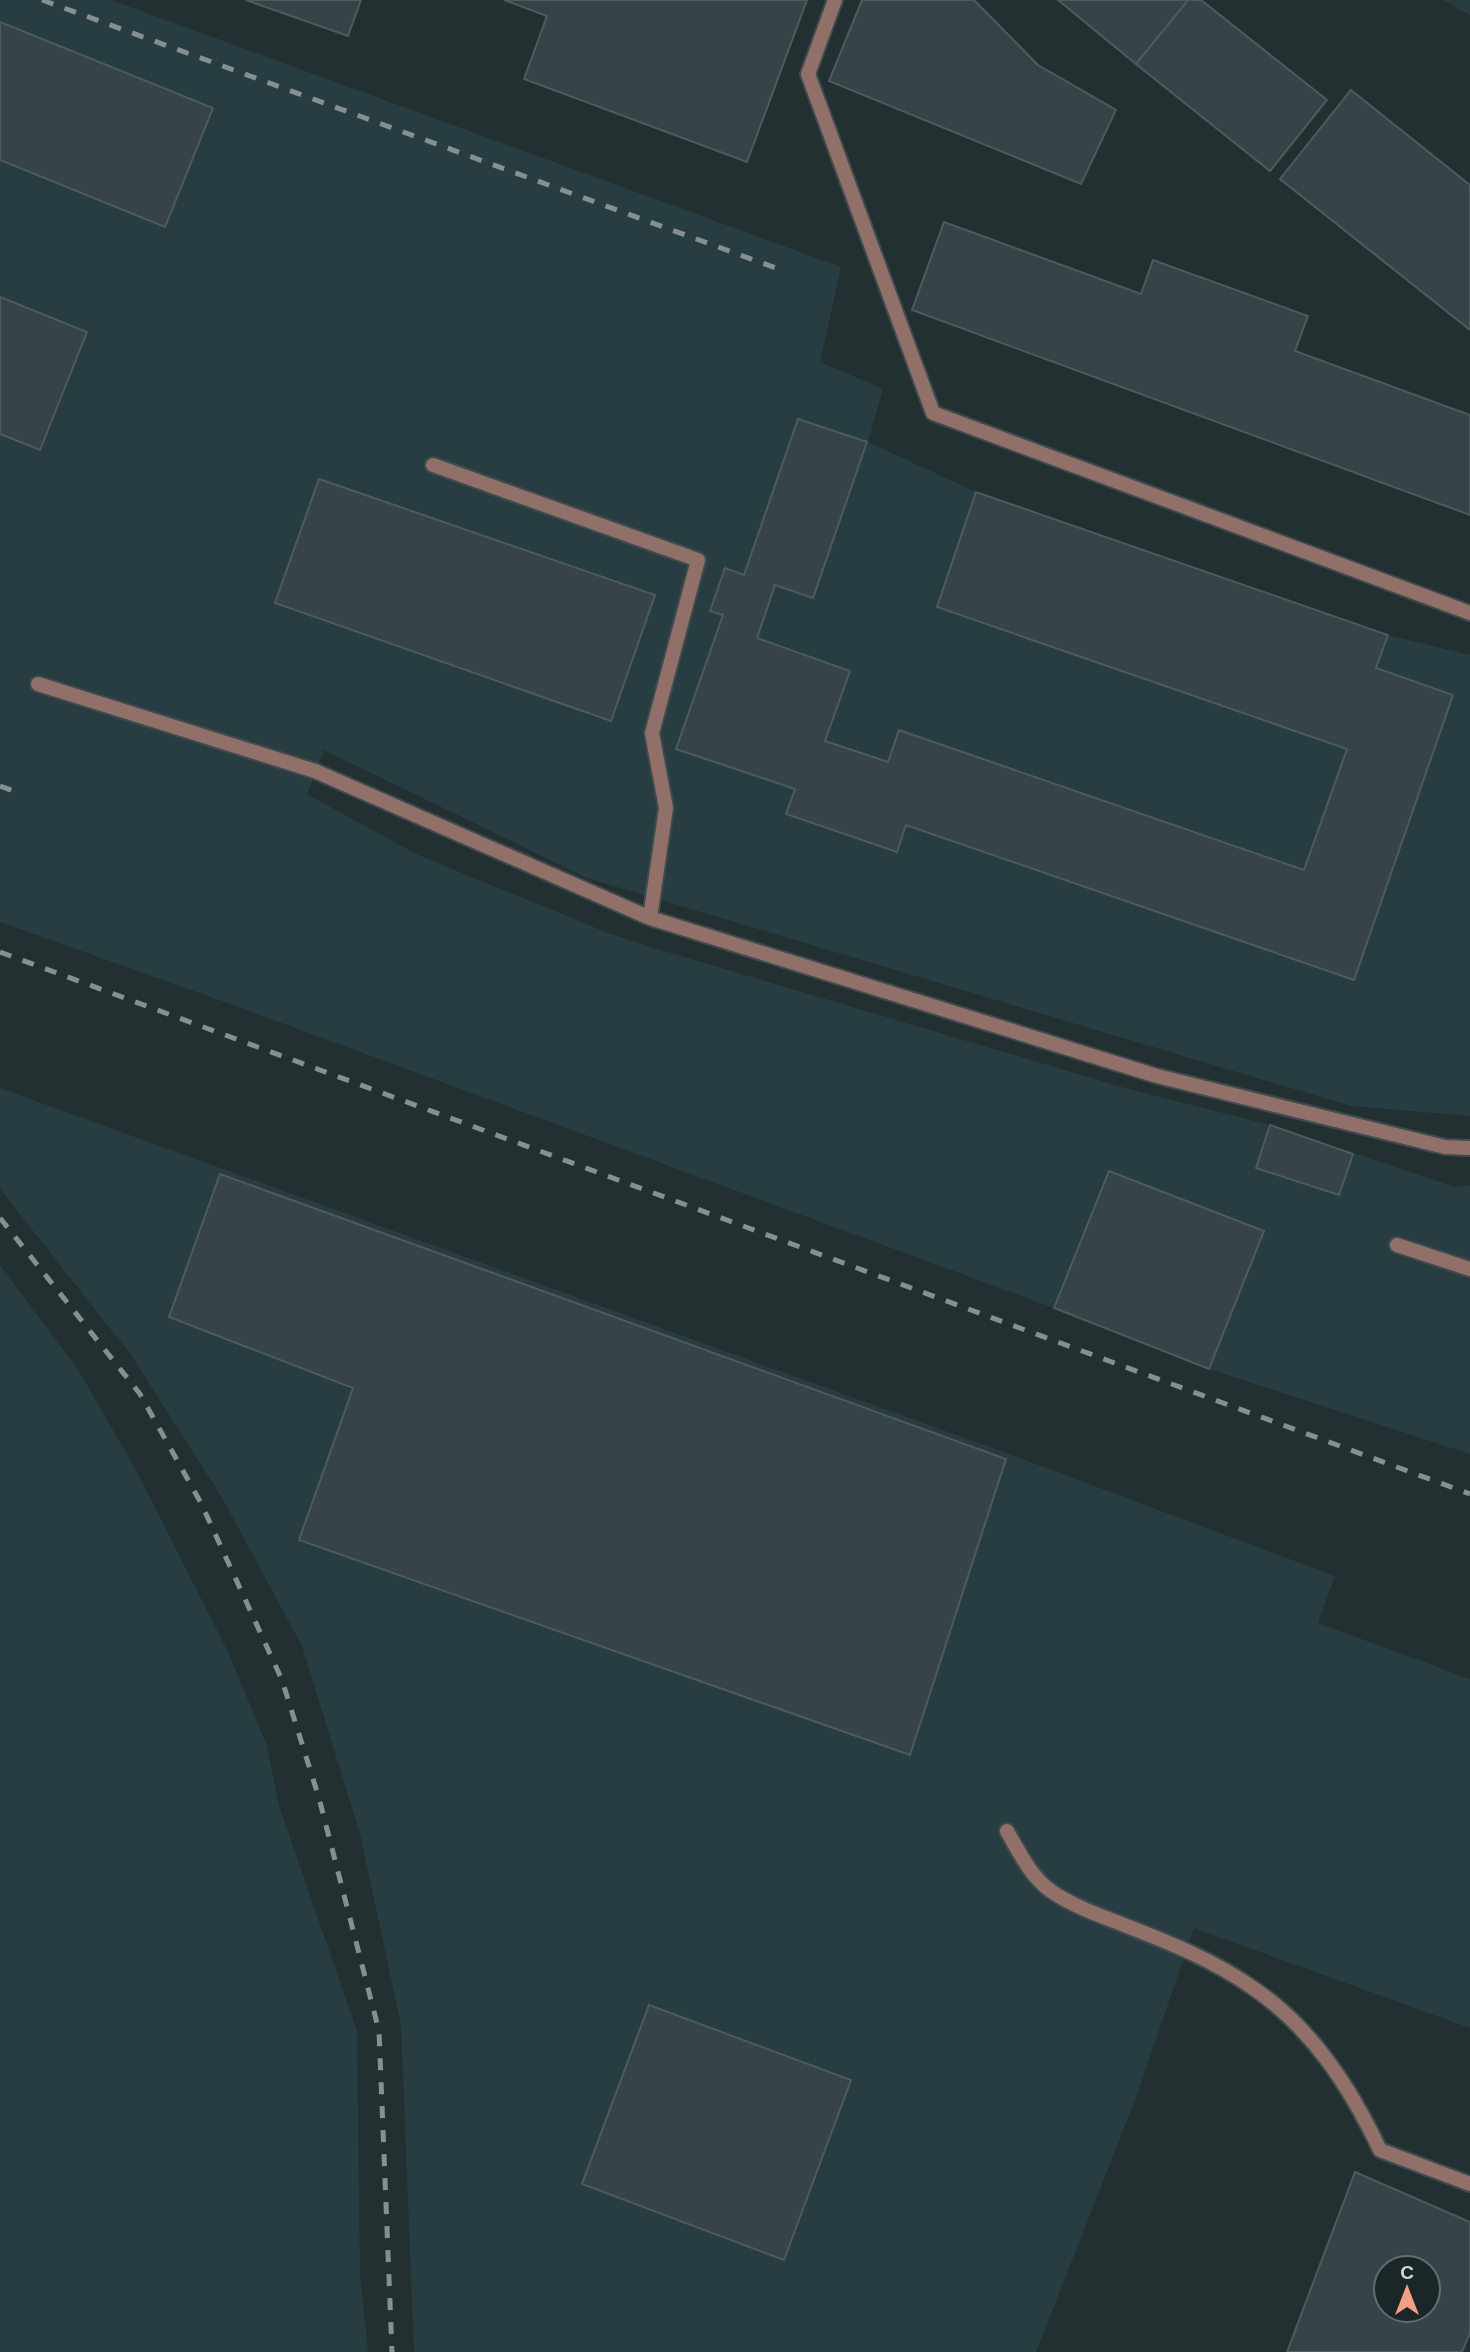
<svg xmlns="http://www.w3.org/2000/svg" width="1470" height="2352" font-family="Arial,sans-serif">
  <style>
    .built { fill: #283d41 }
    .building { fill: #374447; stroke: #4d5b5e; stroke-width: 2; fill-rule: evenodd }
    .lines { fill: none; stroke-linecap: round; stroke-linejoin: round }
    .lane-casing { stroke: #3f4b4d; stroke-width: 18 }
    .lane { stroke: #907068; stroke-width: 14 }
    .rail { stroke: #869092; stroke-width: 5; stroke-dasharray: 12 12; stroke-linecap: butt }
  </style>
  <rect width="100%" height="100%" fill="#233032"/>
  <!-- built -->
  <path class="built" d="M0,0H111L841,267L820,362L883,389L868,442L976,492L1388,635L1470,655V1116L1351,1106L587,878L324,750L307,794L416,854L608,933L654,948L1125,1088L1270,1125L1455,1187L1470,1185V1454L1209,1369L1054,1308L225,1002L0,922Z
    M1443,0H1470V15Z
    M0,1088L1017,1457L1335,1576L1318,1623L1470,1679V2028L1194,1928L1137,2095L1036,2352H414L401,2025L360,1834L302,1646L221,1496L131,1355L0,1189Z
    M0,1265L80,1373L136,1470L228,1652L267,1746L279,1806L357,2031L360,2273L368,2352H0Z"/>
  <!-- building -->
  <path class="building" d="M246,0H361L348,36Z
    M504,0H807L747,162L524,79L547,16Z
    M862,0H974L1038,65L1116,110L1081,184L829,81Z
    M1058,0H1188L1136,64Z
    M1188,0H1201L1327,100L1270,171L1136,64Z
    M0,22L213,108L165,227L0,160Z
    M1351,90L1470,185V330L1280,179Z
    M944,222L1141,294L1153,260L1308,316L1295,351L1470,415V515L912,310Z
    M0,297L87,332L40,450L0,434Z
    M798,419L867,442L813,598L775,585L757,638L850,671L825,741L888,762L899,730L1304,870L1347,749L937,607L976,492L1388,635L1376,668L1453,695L1354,980L906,825L897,852L786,814L795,789L676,749L723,615L710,611L725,568L744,575Z
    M319,479L655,595L611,721L275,603Z
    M1270,1125L1353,1154L1339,1195L1256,1168Z
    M1109,1171L1264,1231L1209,1369L1054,1308Z
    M220,1174L1006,1459L910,1755L299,1540L353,1388L169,1317Z
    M649,2005L851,2080L784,2260L582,2184Z
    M1355,2172L1470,2222V2333L1462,2352H1287ZM1386,2268H1428V2310H1386Z"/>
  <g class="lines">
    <!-- lane casing -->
    <g class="lane-casing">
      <path id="lane" d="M835,0L808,74L933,413L1470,613
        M433,465L698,560L652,733L666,808L650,918
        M38,684L315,771L650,918L1157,1076L1445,1147L1470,1148
        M1397,1245L1470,1269
        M1007,1831C1019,1852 1031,1877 1051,1891C1071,1905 1096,1914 1119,1923C1165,1941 1212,1959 1253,1988C1312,2028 1350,2087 1380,2150L1470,2184"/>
    </g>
    <!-- lane -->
    <use href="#lane" class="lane"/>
    <!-- rail -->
    <path class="rail" d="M42,0L784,271
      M0,786L16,792
      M0,952L1470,1494
      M0,1218L140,1394L201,1503L282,1680L319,1798L379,2031L392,2352"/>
  </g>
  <!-- north arrow -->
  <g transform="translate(1407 2289)"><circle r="33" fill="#1a2628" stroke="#636e70" stroke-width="2"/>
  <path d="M0-5L12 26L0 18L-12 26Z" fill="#f49e88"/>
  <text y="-10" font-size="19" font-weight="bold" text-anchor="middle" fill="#d1d9db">С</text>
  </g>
</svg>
